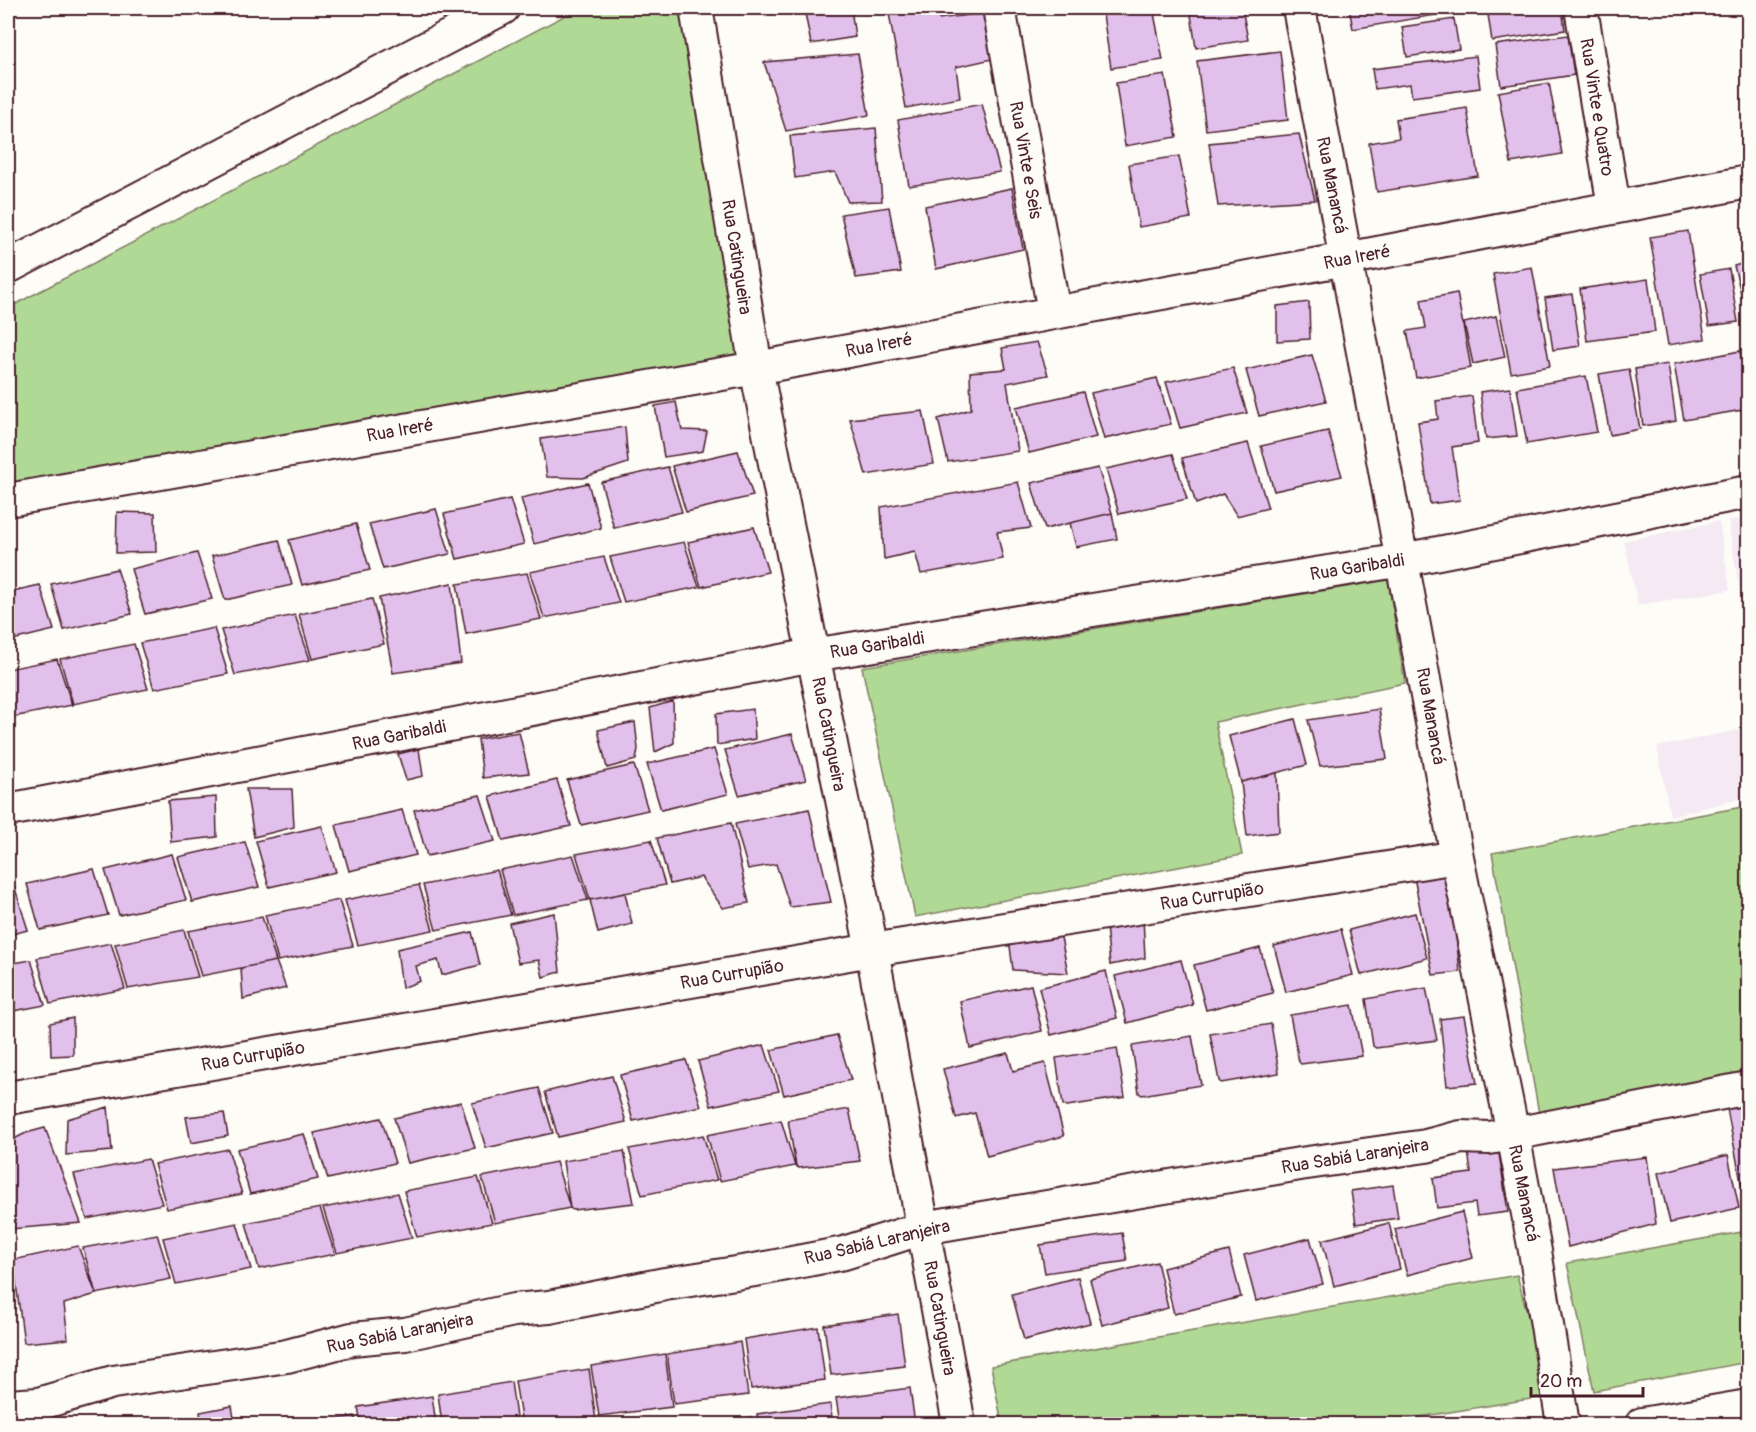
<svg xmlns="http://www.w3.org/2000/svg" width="1756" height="1432" font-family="Pangolin,sans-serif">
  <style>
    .built { fill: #f5eaf4 }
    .green { fill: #b1d996; stroke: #7e7c60; stroke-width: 1.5 }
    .building { fill: #e2c0ec; stroke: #4a1f2b; stroke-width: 1.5 }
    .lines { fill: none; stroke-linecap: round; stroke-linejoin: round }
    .minor-casing { stroke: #4a1f2b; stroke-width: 36 }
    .minor { stroke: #fdfcf7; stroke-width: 32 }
    .labels { text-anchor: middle; stroke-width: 5; stroke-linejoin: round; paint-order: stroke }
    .street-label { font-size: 18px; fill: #4a1f2b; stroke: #fdfcf7 }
  </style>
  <rect width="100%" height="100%" fill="#fdfcf7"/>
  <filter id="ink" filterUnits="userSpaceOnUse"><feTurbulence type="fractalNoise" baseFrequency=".0167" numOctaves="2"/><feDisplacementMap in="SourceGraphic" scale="12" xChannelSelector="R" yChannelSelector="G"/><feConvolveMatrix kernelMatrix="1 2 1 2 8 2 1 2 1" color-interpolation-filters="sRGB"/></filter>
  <g filter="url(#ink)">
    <!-- built -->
    <path class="built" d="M1748,517V586L1739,587L1728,521Z
      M1719,521L1730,590L1638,605L1624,541Z
      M1748,728V797L1670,816L1657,747Z"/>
    <!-- green -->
    <path class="green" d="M579,8H703L763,349L8,491V308Z
      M1388,580L1405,683L1215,722L1242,855L915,917L862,667Z
      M1748,806V1082L1540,1119L1492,853Z
      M1748,1231V1362L1594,1391L1567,1263Z
      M1517,1275L1549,1396L1376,1424H1002L991,1366Z"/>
    <!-- building -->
    <path class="building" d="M804,8H851L855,37L811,44Z
      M888,8H938L939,19L991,12L1001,57L956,67L960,98L906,108Z
      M1102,8H1153L1163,60L1111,68Z
      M1190,8H1242L1248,40L1196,48Z
      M1349,8H1458L1459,11L1353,29Z
      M1487,8H1562L1565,30L1492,41Z
      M1454,19L1459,49L1407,57L1402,27Z
      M1568,35L1574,75L1501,86L1495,45Z
      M1280,51L1288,120L1206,130L1197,61Z
      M858,54L869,115L786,131L764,62Z
      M1476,56L1480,88L1412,97L1410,84L1375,89L1372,69Z
      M1165,75L1177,137L1125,146L1116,83Z
      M1549,83L1562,154L1511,163L1498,92Z
      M982,104L1000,172L909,186L898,120Z
      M1467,108L1478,176L1377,192L1369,143L1399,138L1396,119Z
      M876,128L882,201L848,202L835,172L795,178L790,136Z
      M1299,134L1315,200L1218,206L1209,143Z
      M1179,156L1191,218L1139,227L1129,164Z
      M1012,188L1023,249L936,269L925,206Z
      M889,207L901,272L856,278L841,214Z
      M1688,231L1705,339L1668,345L1650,237Z
      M1748,262V320L1734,266Z
      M1532,267L1550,366L1511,373L1493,274Z
      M1729,269L1738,322L1709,326L1700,274Z
      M1648,279L1655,332L1587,341L1580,289Z
      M1457,293L1471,368L1416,378L1407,331L1426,328L1421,300Z
      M1572,294L1580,346L1553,350L1545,298Z
      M1309,302L1310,339L1277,341V306Z
      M1496,316L1505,357L1473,364L1464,323Z
      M1037,342L1048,375L1007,383L1018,451L948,462L938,419L971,409L970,372L1006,369L1002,348Z
      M1740,351L1748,396V409L1684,420L1674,364Z
      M1312,355L1326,401L1259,416L1246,370Z
      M1668,364L1676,421L1643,426L1635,369Z
      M1233,368L1247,413L1180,428L1166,382Z
      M1629,369L1640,429L1610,435L1599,374Z
      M1586,376L1597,432L1527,444L1517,388Z
      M1157,378L1171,424L1104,439L1091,393Z
      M1510,388L1517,436L1486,439L1480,392Z
      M1083,392L1096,437L1029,453L1016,407Z
      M1472,396L1478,443L1452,447L1460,500L1430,504L1418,422L1438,419L1436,401Z
      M676,402L682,430L707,431L703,451L664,457L655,406Z
      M923,411L934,464L866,475L850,419Z
      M625,427L628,463L583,478L547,477L541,439Z
      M1328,431L1342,476L1274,491L1261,446Z
      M1248,443L1268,508L1237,516L1223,494L1196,504L1182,458Z
      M738,451L753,496L686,512L672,466Z
      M1173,454L1187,499L1119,514L1106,469Z
      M668,467L682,512L614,528L601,482Z
      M1098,468L1112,513L1045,529L1031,483Z
      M1018,482L1031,528L997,532L1003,559L921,574L915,552L884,559L881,507Z
      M588,483L601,528L534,544L521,498Z
      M510,499L524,544L457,559L444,514Z
      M436,509L450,554L383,569L369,524Z
      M117,512L155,513L156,552L116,553Z
      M1112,513L1117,539L1076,547L1070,523Z
      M356,524L370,570L302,585L289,540Z
      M754,527L768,572L701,587L688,542Z
      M279,540L292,585L225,600L212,556Z
      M684,542L699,587L624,602L610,557Z
      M197,553L212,599L145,614L131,569Z
      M604,557L619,603L544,618L530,572Z
      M117,569L132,614L64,630L51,584Z
      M527,573L541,619L466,634L457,584Z
      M452,583L461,663L393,673L379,598Z
      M40,585L54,630L8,641V592Z
      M372,599L384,644L312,659L299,614Z
      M295,615L310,660L235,675L221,630Z
      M214,628L228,674L154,689L140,643Z
      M134,644L148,689L73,704L60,659Z
      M57,659L72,705L8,718V669Z
      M673,701L674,743L655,752L650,708Z
      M753,709L755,739L717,745L716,714Z
      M1379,709L1387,759L1320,766L1308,720Z
      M1295,719L1307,765L1241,782L1229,736Z
      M635,722L638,749L636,760L607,768L598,730Z
      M519,732L529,773L483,778L478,739Z
      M792,734L806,780L739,795L725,750Z
      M419,749L423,776L406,780L398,754Z
      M714,749L728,794L661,810L647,764Z
      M634,765L648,810L581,825L567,780Z
      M1277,773L1279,832L1247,836L1241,782Z
      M557,780L571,826L503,841L490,796Z
      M246,789H292L294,827L254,837Z
      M480,795L495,841L427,856L414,810Z
      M216,797L217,837L171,842L168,801Z
      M809,809L831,902L790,907L776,864L748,869L735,824Z
      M402,810L416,855L349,871L336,825Z
      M731,823L749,903L723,908L701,877L670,884L657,838Z
      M322,826L336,872L269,887L256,841Z
      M651,840L665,885L590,900L576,854Z
      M245,842L259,887L192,902L178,857Z
      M172,854L186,900L119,915L105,870Z
      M573,855L588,900L513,915L500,870Z
      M1448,863L1460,972L1433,975L1413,872Z
      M94,869L108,915L40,930L27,884Z
      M497,870L511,915L436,930L423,885Z
      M14,885L28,930L8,935V886Z
      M419,885L433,930L358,945L345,900Z
      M625,893L632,924L598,933L590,900Z
      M339,900L353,946L278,961L265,915Z
      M554,913L560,972L543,977L539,960L518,963L509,923Z
      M1415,913L1427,958L1361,975L1349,930Z
      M262,917L276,961L201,976L188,931Z
      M1143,917L1145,958L1110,965L1106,926Z
      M1341,929L1353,975L1286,992L1274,946Z
      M184,930L198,977L128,989L115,944Z
      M472,932L480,965L442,975L438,960L416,966L420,981L402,988L397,949Z
      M1060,932L1068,973L1013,970L1009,938Z
      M111,943L125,989L50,1004L37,958Z
      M1260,948L1273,993L1206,1010L1194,965Z
      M31,960L45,1005L8,1012V964Z
      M1181,960L1193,1005L1127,1023L1115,976Z
      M276,961L286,988L243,999L241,968Z
      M1106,971L1117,1018L1051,1035L1039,988Z
      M1031,985L1042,1031L970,1048L960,1001Z
      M1426,988L1437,1040L1376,1048L1373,1046L1366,999Z
      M1352,1005L1362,1056L1301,1064L1299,1062L1290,1015Z
      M1464,1016L1477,1083L1447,1086L1440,1019Z
      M73,1018V1055L51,1056L50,1023Z
      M1271,1024L1279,1073L1221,1083L1219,1081L1210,1034Z
      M837,1035L851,1080L784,1095L771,1050Z
      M1192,1036L1201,1085L1142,1095L1139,1093L1132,1046Z
      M764,1045L779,1091L711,1106L698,1061Z
      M1117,1048L1125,1097L1067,1106L1063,1105L1056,1058Z
      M1008,1053L1013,1071L1045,1063L1064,1136L987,1156L975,1113L956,1118L943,1069Z
      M686,1060L701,1106L633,1121L620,1075Z
      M612,1076L626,1122L558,1137L545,1092Z
      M539,1088L553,1133L486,1148L472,1103Z
      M1724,1093L1748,1099V1207L1746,1208Z
      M461,1102L475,1148L408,1163L394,1118Z
      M108,1107L112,1151L66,1155L67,1119Z
      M849,1109L860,1161L799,1168L796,1166L788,1120Z
      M224,1113L228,1136L191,1143L186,1117Z
      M381,1118L395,1163L328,1179L314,1133Z
      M781,1120L795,1166L720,1181L707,1135Z
      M45,1128L81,1223L10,1229L8,1218V1142L26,1133Z
      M304,1134L318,1179L250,1194L237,1149Z
      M703,1135L717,1180L642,1195L629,1149Z
      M1498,1147L1508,1212L1477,1216L1475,1203L1437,1208L1433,1178L1471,1173L1468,1151Z
      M228,1149L242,1194L167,1209L154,1164Z
      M624,1151L634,1203L573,1210L570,1208L563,1161Z
      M1728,1155L1739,1208L1670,1223L1658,1173Z
      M1647,1157L1656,1224L1568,1247L1554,1168Z
      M148,1159L162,1204L87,1219L74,1174Z
      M556,1162L570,1208L495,1223L482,1177Z
      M478,1177L492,1223L417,1237L404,1191Z
      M1393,1185L1398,1218L1356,1224L1351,1191Z
      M398,1193L412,1238L337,1253L323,1208Z
      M320,1208L335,1254L259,1269L246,1223Z
      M1462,1212L1473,1258L1407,1275L1395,1229Z
      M237,1223L251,1269L176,1284L163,1238Z
      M1389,1223L1400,1269L1334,1286L1322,1240Z
      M1122,1233L1127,1261L1045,1273L1040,1245Z
      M157,1234L171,1279L96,1294L83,1248Z
      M1310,1238L1323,1284L1256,1301L1244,1255Z
      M78,1246L96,1294L64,1304L68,1339L24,1343L13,1260Z
      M1229,1251L1241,1297L1174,1314L1163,1268Z
      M1157,1262L1168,1308L1102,1325L1090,1279Z
      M8,1276L14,1310L8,1312Z
      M1078,1277L1090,1323L1024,1340L1012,1294Z
      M898,1314L905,1366L831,1375L824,1325Z
      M818,1327L825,1380L751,1389L744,1339Z
      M740,1342L748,1395L674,1404L667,1354Z
      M665,1354L672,1407L599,1416L591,1366Z
      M589,1369L596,1421L568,1424H522L515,1381Z
      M511,1382L517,1424H442L438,1394Z
      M910,1388L915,1424H840L836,1398Z
      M432,1396L436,1424H361L358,1407Z
      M830,1404L833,1424H758L757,1414Z
      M232,1406L235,1424H202L200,1412Z
      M355,1416L356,1424H305L315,1423Z
      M751,1417L752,1424H703Z"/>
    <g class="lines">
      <!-- minor casing -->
      <g class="minor-casing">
        <path id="minor" d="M696,8L756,368L872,950L959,1424
          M999,8L1054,312
          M1299,8L1457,857L1513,1134L1535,1251L1563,1424
          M1581,8L1614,207
          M8,267L503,8
          M8,500L756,368L1346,259L1748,182
          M8,810L813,655L1403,560L1748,492
          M8,1098L872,950L1457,857
          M8,1406L38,1404L113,1382L287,1356L352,1339L405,1334L514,1310L549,1307L665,1284L755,1270L844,1253L923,1228L1300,1164L1426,1146L1461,1137L1489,1138L1513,1134L1748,1088
          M1642,1424L1748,1406"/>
      </g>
      <!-- minor -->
      <use href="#minor" class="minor"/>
    </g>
  </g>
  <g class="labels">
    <!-- street labels -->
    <g class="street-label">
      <text transform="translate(1597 107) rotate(81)" y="6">Rua Vinte e Quatro</text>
      <text transform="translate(1026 160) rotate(80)" y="6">Rua Vinte e Seis</text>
      <text transform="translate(1332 185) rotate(79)" y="6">Rua Manancá</text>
      <text transform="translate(737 257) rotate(81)" y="6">Rua Catingueira</text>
      <text transform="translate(1357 257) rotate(-11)" y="6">Rua Ireré</text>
      <text transform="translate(879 345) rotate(-11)" y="6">Rua Ireré</text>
      <text transform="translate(400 430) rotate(-10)" y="6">Rua Ireré</text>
      <text transform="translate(1357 567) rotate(-9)" y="6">Rua Garibaldi</text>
      <text transform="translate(877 645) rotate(-9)" y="6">Rua Garibaldi</text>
      <text transform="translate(1431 716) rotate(80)" y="6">Rua Manancá</text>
      <text transform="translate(829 734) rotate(79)" y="6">Rua Catingueira</text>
      <text transform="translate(399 735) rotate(-11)" y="6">Rua Garibaldi</text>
      <text transform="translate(1212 896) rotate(-9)" y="6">Rua Currupião</text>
      <text transform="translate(732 974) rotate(-10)" y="6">Rua Currupião</text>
      <text transform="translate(253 1056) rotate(-10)" y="6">Rua Currupião</text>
      <text transform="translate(1355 1156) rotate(-9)" y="6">Rua Sabiá Laranjeira</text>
      <text transform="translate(1524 1193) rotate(79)" y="6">Rua Manancá</text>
      <text transform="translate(877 1242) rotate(-13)" y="6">Rua Sabiá Laranjeira</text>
      <text transform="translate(940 1318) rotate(80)" y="6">Rua Catingueira</text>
      <text transform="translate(400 1333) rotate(-11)" y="6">Rua Sabiá Laranjeira</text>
    </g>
  </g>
  <!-- margin -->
  <rect width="1756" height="1432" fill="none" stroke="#fdfcf7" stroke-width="30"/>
  <rect x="15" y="15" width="1726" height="1402" fill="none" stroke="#4a1f2b" stroke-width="2" filter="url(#ink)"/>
  <!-- scale -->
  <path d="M1531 1387v9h112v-9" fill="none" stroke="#4a1f2b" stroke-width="3"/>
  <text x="1540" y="1387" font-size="18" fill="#4a1f2b" stroke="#fdfcf7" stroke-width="4.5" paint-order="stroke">20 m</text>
</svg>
